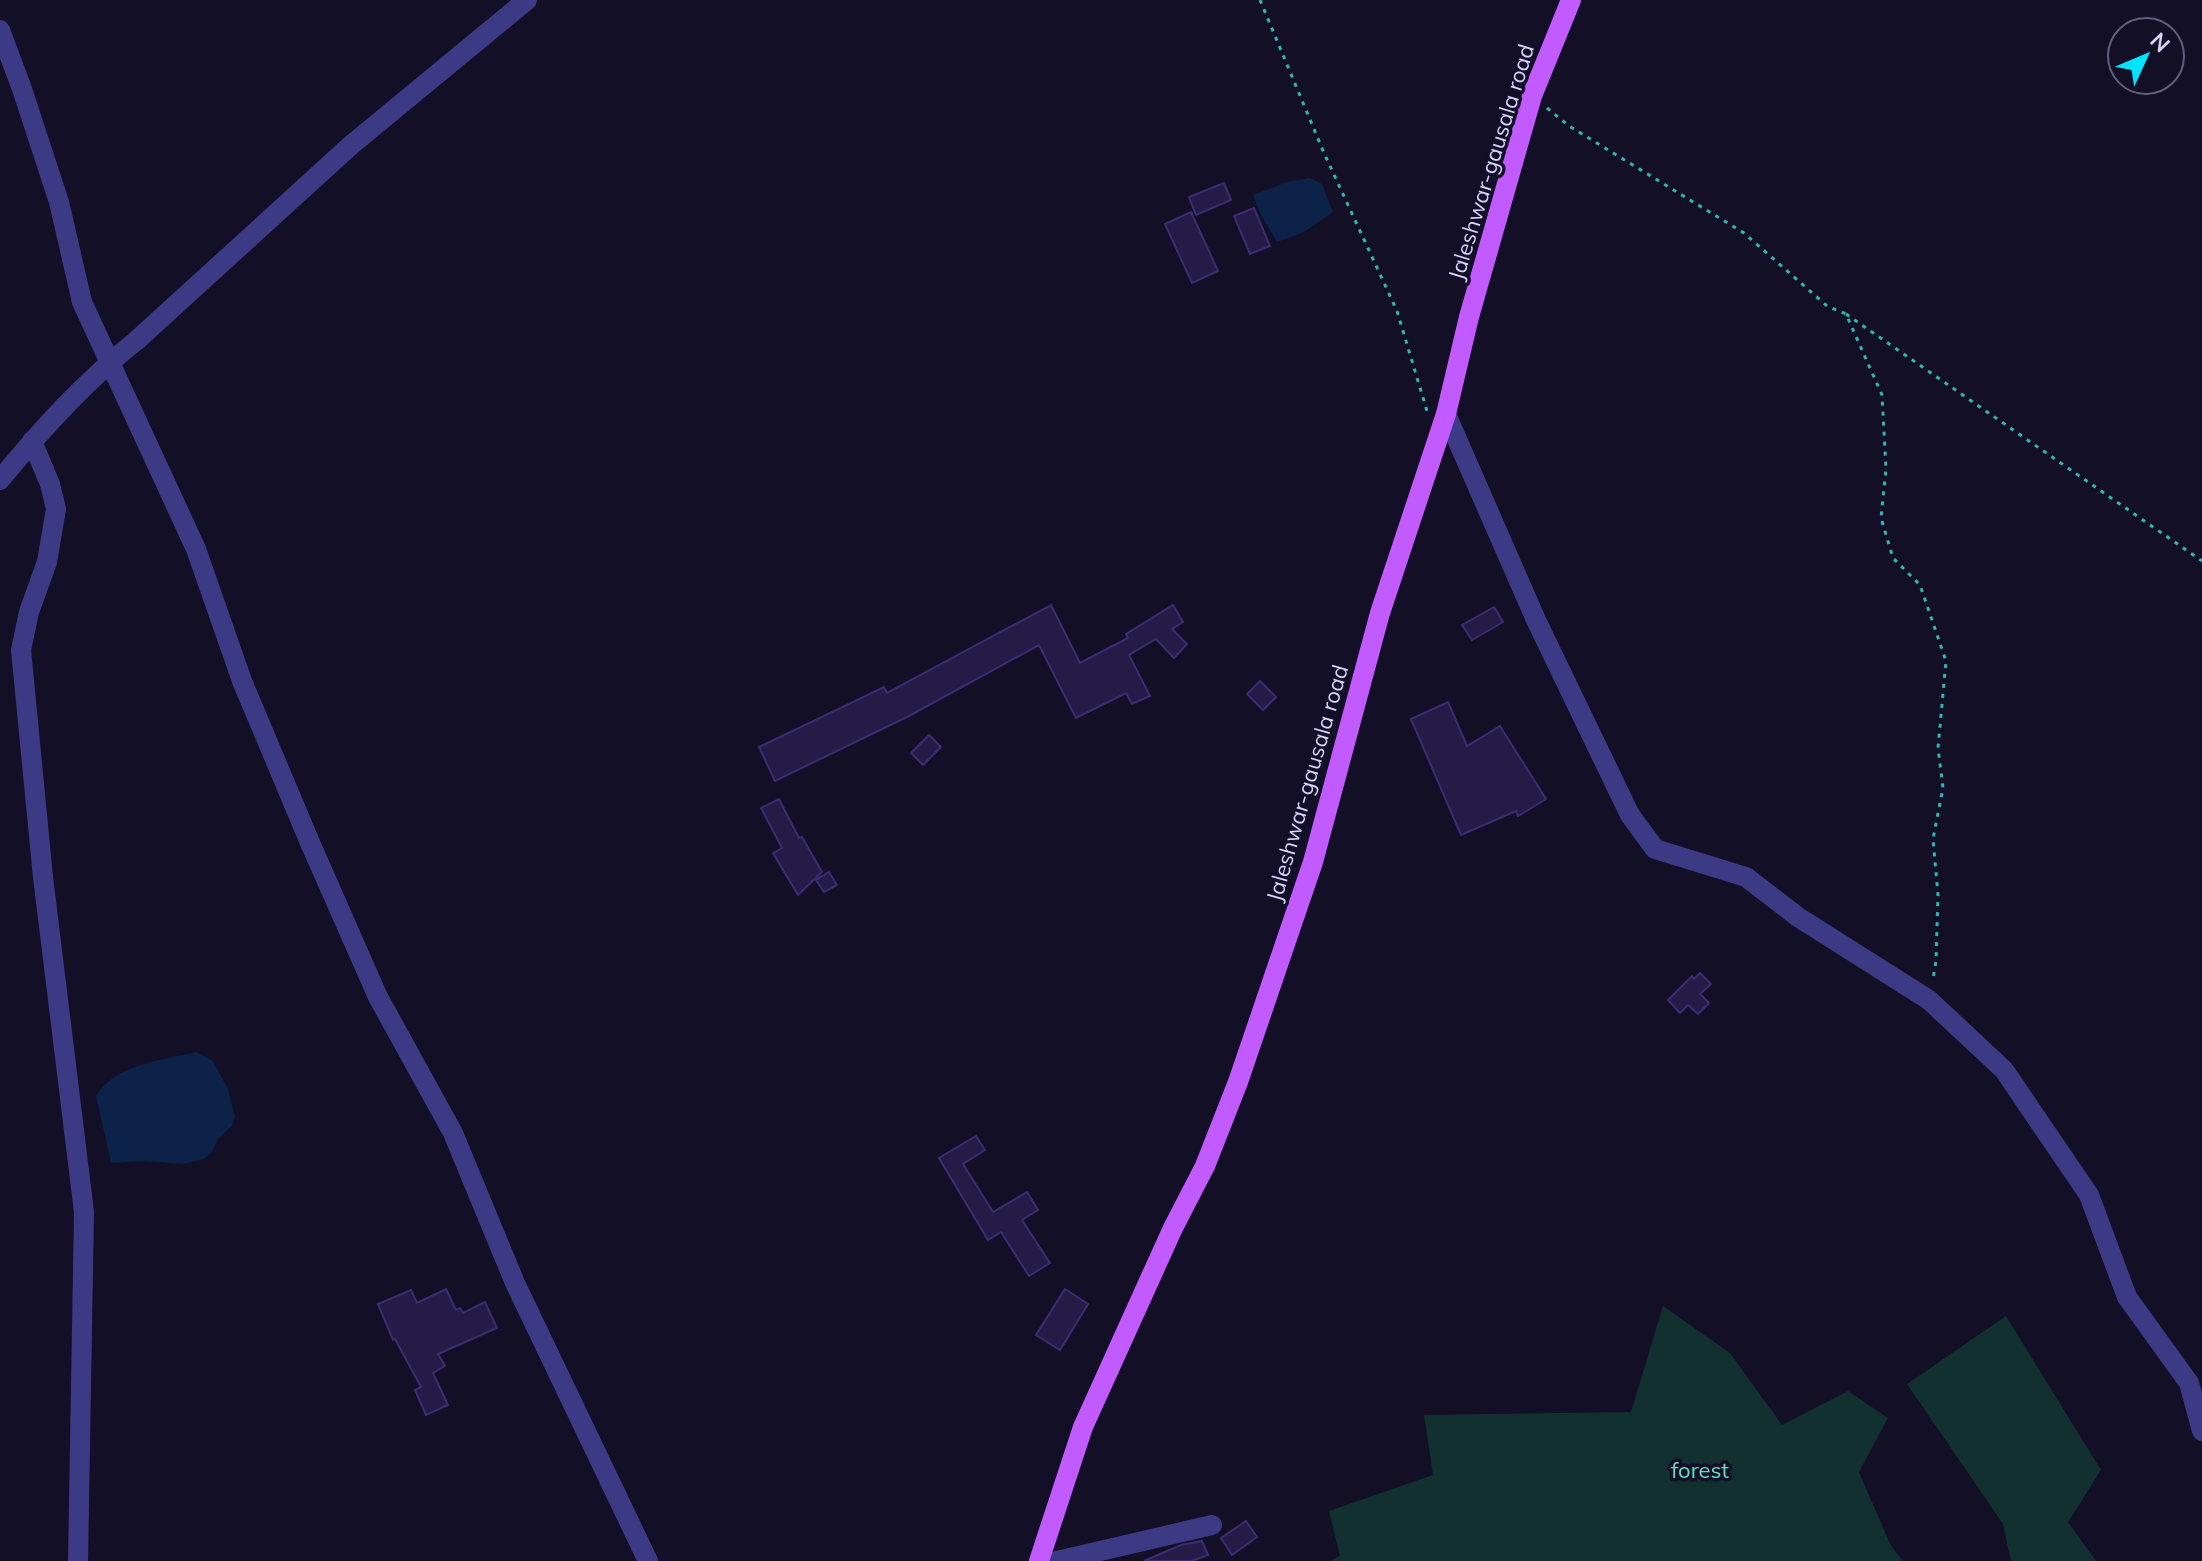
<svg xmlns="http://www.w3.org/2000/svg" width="2202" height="1561" font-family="Mulish,sans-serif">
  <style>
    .green { fill: #12302f }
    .water { fill: #0c2248 }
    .building { fill: #241b47; stroke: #3b2d73; stroke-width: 2 }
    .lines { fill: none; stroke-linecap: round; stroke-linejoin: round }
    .path { stroke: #2fb8b0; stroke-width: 3; stroke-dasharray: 4 6; stroke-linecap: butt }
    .minor { stroke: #3d3a85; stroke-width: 20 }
    .major { stroke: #c25bff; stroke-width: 20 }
    .labels { text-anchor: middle; stroke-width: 7; stroke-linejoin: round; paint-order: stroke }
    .street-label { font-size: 22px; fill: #d9d4ff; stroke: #130f26 }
    .park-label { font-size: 22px; fill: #5fe0c0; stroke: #130f26 }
  </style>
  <rect width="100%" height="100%" fill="#130f26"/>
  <!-- green -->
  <path class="green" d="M1663,1306L1730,1353L1782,1425L1848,1391L1888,1418L1859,1472L1891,1546L1903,1561H1330L1340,1556L1329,1511L1433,1475L1424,1415L1631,1412Z
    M2006,1316L2101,1470L2068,1522L2096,1561H2011L2003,1524L1907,1384Z"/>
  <!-- water -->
  <path class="water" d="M1310,178L1322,184L1333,212L1304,232L1277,242L1261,215L1253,195L1287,182Z
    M196,1052L213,1061L228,1089L235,1117L232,1126L218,1139L212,1152L204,1159L183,1164L145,1161L111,1163L96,1096C115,1064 162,1060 196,1052Z"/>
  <!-- building -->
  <path class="building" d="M1224,183L1231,200L1196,215L1189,197Z
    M1254,208L1270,246L1250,254L1234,216Z
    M1191,212L1218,271L1192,283L1165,224Z
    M1051,605L1080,663L1128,638L1126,634L1173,605L1183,622L1172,629L1187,644L1174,658L1156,639L1129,655L1150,696L1132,704L1126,693L1076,718L1039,645L909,716L775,781L759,747L884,687L887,693Z
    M1494,607L1503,622L1472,640L1462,625Z
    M1260,681L1276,697L1263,710L1247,694Z
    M1448,702L1467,746L1500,726L1546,799L1518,816L1516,811L1461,835L1411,719Z
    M929,735L941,747L923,765L911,753Z
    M779,799L799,838L802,837L822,872L798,895L773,853L782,848L761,808Z
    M829,872L837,885L824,892L816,880Z
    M1700,973L1711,984L1700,994L1709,1003L1698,1014L1688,1005L1680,1013L1668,1000L1692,976L1694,979Z
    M976,1136L985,1150L963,1164L993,1212L1027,1192L1038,1210L1022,1220L1050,1263L1029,1276L1001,1232L988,1240L939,1158Z
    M446,1289L456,1310L460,1308L463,1313L485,1302L497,1328L438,1354L445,1366L433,1373L448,1405L426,1415L415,1390L421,1387L395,1339L393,1340L378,1304L411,1290L417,1303Z
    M1065,1289L1088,1304L1060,1350L1036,1335Z
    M1246,1521L1257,1537L1232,1555L1221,1538Z
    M1202,1541L1208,1555L1192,1561H1144L1181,1545Z"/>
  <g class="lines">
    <!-- path -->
    <path class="path" d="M1260,0L1324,153L1397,311L1427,411
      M1547,108L1569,126L1744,233L1827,306L1846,314L1882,395L1886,469L1881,518L1893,558L1920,585L1946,661L1938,748L1943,788L1933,839L1938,895L1936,961L1933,979
      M1846,314L2202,561"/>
    <!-- minor -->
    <path class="minor" d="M0,30L22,89L59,202L82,302L196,549L242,681L311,845L378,997L453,1133L515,1283L648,1561
      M1446,414L1536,620L1630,815L1655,849L1746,877L1798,917L1929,1000L2004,1070L2089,1195L2127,1297L2189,1383L2202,1431
      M32,441L50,484L56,509L47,562L29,612L21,650L43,877L84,1212L78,1561
      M0,480C41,430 85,381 136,341L350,146L527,0
      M1057,1561L1212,1525"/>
    <!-- major -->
    <path class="major" d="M1039,1561L1083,1427L1173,1228L1205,1166L1238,1082L1313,862L1380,613L1446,414L1469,317L1532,96L1571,0"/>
  </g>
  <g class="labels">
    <!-- street labels -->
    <g class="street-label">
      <text transform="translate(1491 162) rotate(-73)" y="8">Jaleshwar-gausala road</text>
      <text transform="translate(1307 783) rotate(-74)" y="8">Jaleshwar-gausala road</text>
    </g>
    <!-- park labels -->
    <g class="park-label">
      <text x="1700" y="1478">forest</text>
    </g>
  </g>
  <!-- north arrow -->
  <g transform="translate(2146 56) rotate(46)"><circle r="38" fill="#130f26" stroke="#625e7d" stroke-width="2"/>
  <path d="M0-6L14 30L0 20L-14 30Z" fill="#00e5ff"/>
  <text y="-12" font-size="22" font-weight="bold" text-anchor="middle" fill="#d9d4ff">N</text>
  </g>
</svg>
